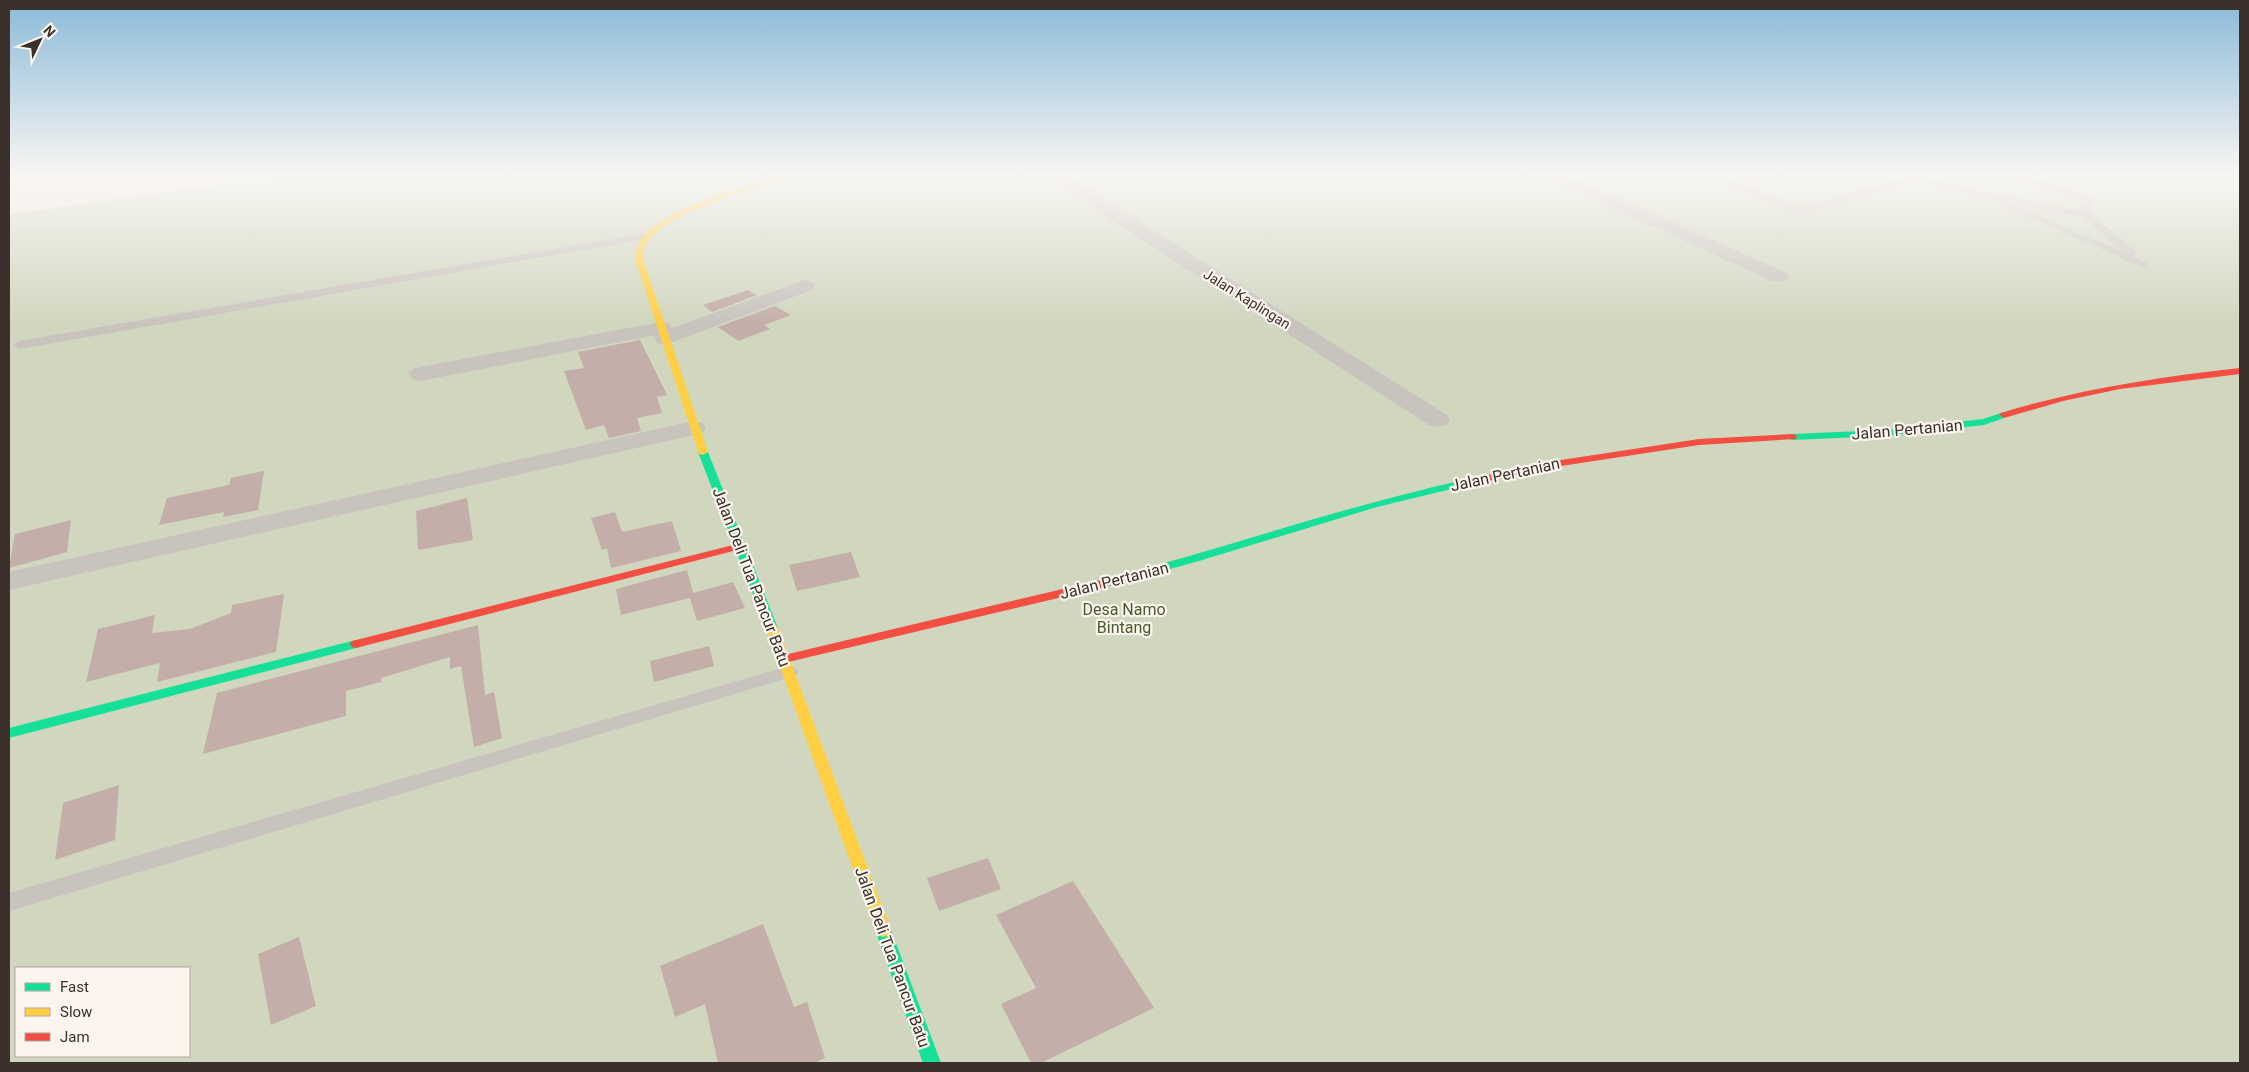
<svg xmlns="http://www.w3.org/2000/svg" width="2249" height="1072" font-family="Roboto,sans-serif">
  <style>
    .green { fill: #d1d6bf; fill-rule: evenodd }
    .building { fill: #c3afa7 }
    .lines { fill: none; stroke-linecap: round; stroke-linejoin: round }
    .lane { fill: #c9c3be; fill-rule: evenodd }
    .street { fill: #c9c3be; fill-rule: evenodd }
    .fast { fill: #16e098; fill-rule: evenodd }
    .slow { fill: #ffcf43; fill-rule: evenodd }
    .jam { fill: #f24e42; fill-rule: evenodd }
    .labels { text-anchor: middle; stroke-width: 4.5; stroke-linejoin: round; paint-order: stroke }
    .far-street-label { font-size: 14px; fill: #3b302b; stroke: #fbf5ee }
    .street-label { font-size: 16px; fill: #3b302b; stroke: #fbf5ee }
    .park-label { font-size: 16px; fill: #4a5a2e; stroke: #fbf5ee }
  </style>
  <rect width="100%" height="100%" fill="#f0ebe5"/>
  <!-- green -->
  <path class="green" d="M295,174H2240V1063H9V214ZM16,968H189V1056H16Z"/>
  <!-- building -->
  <path class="building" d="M748,290L757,295L712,312L703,305Z
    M775,306L791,315L764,325L770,329L738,341L718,327Z
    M640,340L667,395L657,397L662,413L637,418L641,431L609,438L604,425L586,430L564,371L584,368L578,352Z
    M264,471L258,510L223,517L224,512L159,525L167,498L229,485L231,478Z
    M467,498L473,540L418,550L416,511Z
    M615,512L622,532L672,521L681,551L611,568L607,548L602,550L591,518Z
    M71,520L67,552L9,568L15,534Z
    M851,552L860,577L797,591L789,565Z
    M687,570L693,593L733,582L745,608L697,621L690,598L621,615L616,589Z
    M284,594L276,652L157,682L160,663L86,682L98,629L155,615L152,633L190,629L231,613L232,605Z
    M478,625L485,695L494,692L502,738L474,747L461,666L450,669V657L381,678V682L346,691V716L203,754L217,693Z
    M709,646L714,666L654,682L650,661Z
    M119,785L115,840L55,860L63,803Z
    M988,858L1001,889L939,911L927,878Z
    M1073,881L1154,1008L1041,1063H1031L1001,1004L1036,988L996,915Z
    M763,924L794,1007L807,1002L825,1058L814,1063H718L705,1004L675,1017L660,966Z
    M299,937L316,1006L271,1025L258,954Z"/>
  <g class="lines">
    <!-- lane -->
    <path class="lane" d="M1703,174C1715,173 1721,179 1730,179C1742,179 1756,174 1769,174L1768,176L1738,183L1800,208L1915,175L1979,191L2081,211V198L2006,174H2020L2089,195L2091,214L2135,251L2136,253L2133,256L2149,264L2144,267L2140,266L2003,206L2011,204L2122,251L2083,217L1979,197L1915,181L1799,214Z
      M2227,174H2240V179L2228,176Z
      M647,233L651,234V238L19,349L13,345L19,341Z
      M789,666L795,668L798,672L795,676L9,911V893Z"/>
    <!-- street -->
    <path class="street" d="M1052,174H1070L1111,204L1447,415L1450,420L1447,425L1438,427L1429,425L1099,212Z
      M1544,174H1565L1786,273L1789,277L1786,281H1772L1546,178Z
      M805,280L812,282L815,286L812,290L665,345L657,343L654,338L656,335L420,381L412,379L409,374L412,369L420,367L661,322L669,323L672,328Z
      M694,421L703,423L706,428L703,433L9,590V572Z"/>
    <!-- fast -->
    <path class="fast" d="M2004,412L2009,415L2007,417L1984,425L1884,436L1792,440L1787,437L1792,434L1884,430L1983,419Z
      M703,449L708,452L778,628L776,631H768L766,628L698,452Z
      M1464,480L1469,483L1468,485L1377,507L1199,561L1105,587L1099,583L1101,580C1222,549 1341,507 1464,480Z
      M356,640L360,641L362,644L360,647L9,738V728Z
      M883,923L889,925L891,930L941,1063H923L875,930L877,925Z"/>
    <!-- slow -->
    <path class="slow" d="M783,174H792C784,180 770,183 760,186C729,197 664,215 647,243C643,249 643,256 644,262L708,452L703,455L699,454L636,262C636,255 636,249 639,243C659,208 746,187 783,174Z
      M772,624L776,625L778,628L891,930L889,935L883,937L877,935L875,930L766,628L768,625Z"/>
    <!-- jam -->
    <path class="jam" d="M2240,368V374L2120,389L2063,401L2004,418L1999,415L2001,413C2079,389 2159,377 2240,368Z
      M1792,434L1796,435L1797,437L1796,439L1699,445L1561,466L1464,486L1459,483L1464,480L1561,460L1699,439Z
      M741,543L747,546L745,548L356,648L352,647L350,644L352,641L356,640Z
      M1105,579L1109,580L1111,583L1109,586L784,663L780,662L778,659L780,656L784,655Z"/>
  </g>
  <!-- sky -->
  <linearGradient id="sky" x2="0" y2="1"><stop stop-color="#8bbad8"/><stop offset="0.54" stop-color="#f8f6f3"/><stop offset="1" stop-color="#f8f6f3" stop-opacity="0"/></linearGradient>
  <rect width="2249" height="324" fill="url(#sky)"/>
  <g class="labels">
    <!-- far-street labels -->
    <g class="far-street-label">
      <text transform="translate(1247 299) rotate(32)" y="5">Jalan Kaplingan</text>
    </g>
    <!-- street labels -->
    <g class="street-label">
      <text transform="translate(1907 429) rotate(-5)" y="6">Jalan Pertanian</text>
      <text transform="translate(1505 474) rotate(-12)" y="6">Jalan Pertanian</text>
      <text transform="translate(752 577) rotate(69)" y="6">Jalan Deli Tua Pancur Batu</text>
      <text transform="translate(1114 580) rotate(-14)" y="6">Jalan Pertanian</text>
      <text transform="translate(893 957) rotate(70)" y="6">Jalan Deli Tua Pancur Batu</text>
    </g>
    <!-- park labels -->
    <g class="park-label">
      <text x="1124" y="615">Desa Namo<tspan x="1124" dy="18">Bintang</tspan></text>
    </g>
  </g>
  <!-- border -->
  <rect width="2249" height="1072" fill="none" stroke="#3b302b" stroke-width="20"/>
  <!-- legend -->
  <rect x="15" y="967" width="175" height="90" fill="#fbf5ee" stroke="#aea6a0"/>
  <rect x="25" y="983" width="25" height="8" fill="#16e098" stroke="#aea6a0"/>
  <text x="60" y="992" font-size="15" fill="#3b302b">Fast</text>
  <rect x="25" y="1008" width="25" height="8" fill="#ffcf43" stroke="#aea6a0"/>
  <text x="60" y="1017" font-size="15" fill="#3b302b">Slow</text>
  <rect x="25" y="1033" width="25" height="8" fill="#f24e42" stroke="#aea6a0"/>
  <text x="60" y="1042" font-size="15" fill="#3b302b">Jam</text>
  <!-- north arrow -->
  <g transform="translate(40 40) rotate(47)" stroke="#fbf5ee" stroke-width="4" paint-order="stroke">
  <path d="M0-4L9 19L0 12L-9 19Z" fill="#3b302b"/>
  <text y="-8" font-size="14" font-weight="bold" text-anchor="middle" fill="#3b302b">N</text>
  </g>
</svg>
